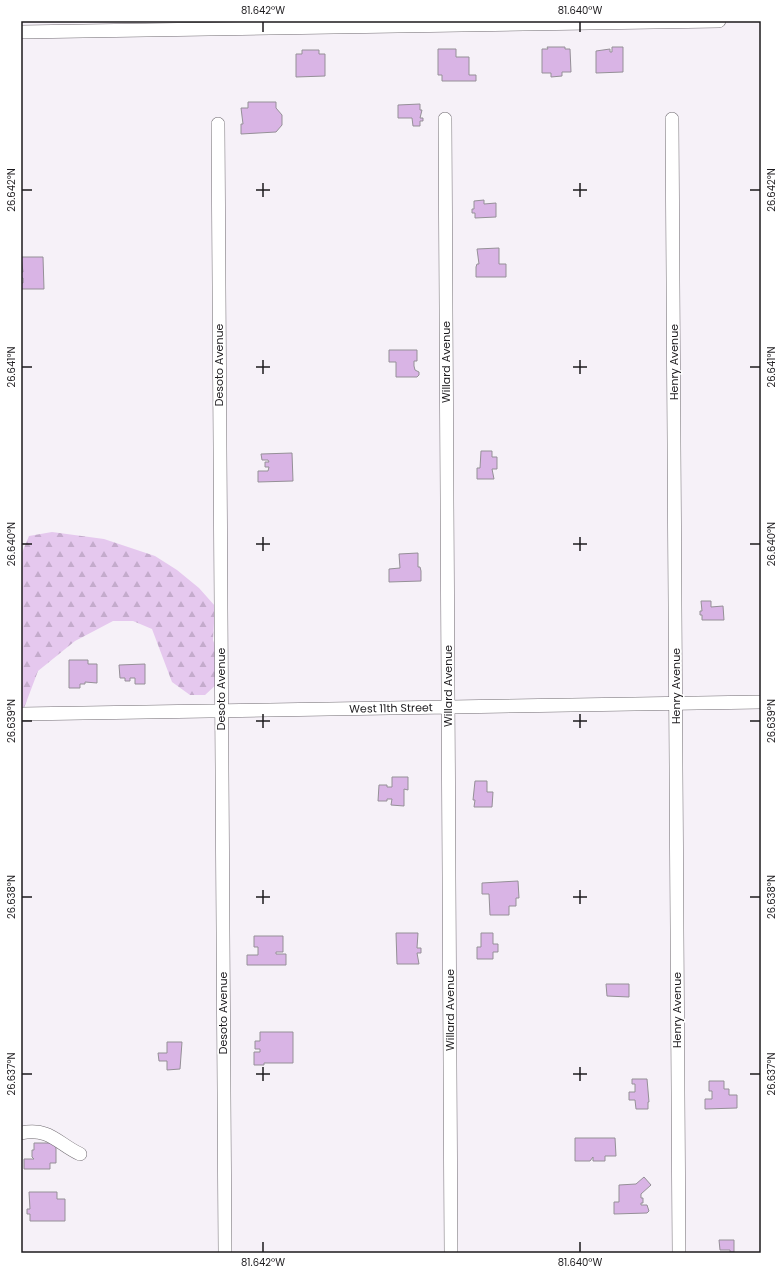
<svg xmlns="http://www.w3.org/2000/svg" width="782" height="1274" font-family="Poppins,sans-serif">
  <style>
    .forest { fill: url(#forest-firs) }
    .building { fill: #d9b4e5; stroke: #959097 }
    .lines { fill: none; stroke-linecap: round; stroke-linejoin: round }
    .minor-casing { stroke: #716c72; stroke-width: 14 }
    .minor { stroke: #fff; stroke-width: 13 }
    .ticks { fill: none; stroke: #1c1a1d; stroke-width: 1.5 }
    .labels { text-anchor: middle; stroke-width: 3; stroke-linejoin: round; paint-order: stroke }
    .street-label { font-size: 11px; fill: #1c1a1d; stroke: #fff }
    .neatline { fill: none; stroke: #1c1a1d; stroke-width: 1.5 }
    .ticks-label { font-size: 10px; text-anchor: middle; fill: #1c1a1d }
  </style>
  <defs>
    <pattern id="forest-firs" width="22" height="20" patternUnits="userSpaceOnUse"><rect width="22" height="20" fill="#e5c8ee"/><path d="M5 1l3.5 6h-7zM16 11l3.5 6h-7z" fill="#c4abcc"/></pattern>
  </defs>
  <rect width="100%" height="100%" fill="#f6f1f8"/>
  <!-- forest -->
  <path class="forest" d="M52,532L104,539L155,556L177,570L199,588L215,606L213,640L217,651L218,683L205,695H190L172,682L152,629L133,621H113L75,641L38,671L21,716V555L29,536Z"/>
  <!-- building -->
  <path class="building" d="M547,47H565V49H570L571,72H562V76L551,77V73H542V49H548Z
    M612,47H623V72L596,73V51L610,49V52H612Z
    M438,49H456V57H469V75H476V81H442V75H438Z
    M302,50H319V54H325V76L296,77V54H302Z
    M248,102H276V108L282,115V125L276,132L241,134V124H243L241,108H248Z
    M420,104V110H422L420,118H423V121H420V126H413L412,118H398V105Z
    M484,200V204L496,203V217L475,218V213H472V209H474V201Z
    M499,248V264H506V277H476V267L477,264H479L477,249Z
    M21,257H43L44,289H21V283H23V278H21V272H23Z
    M389,350H417V361H414V366L415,370L419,372V375L417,377H396V362H389Z
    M481,451H492V457H497V469H492L494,479H477V468H480Z
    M292,453L293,481L258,482V471H268L269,467H265V462H269L268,460H262L261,454Z
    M418,553V567H420L421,571V581L389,582V569L400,568L399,554Z
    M701,601H711V607L723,606L724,620H702V615H700V611H702Z
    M69,660H88V664H97V683L85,682V684H80V688H69Z
    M145,664V684H135V678H130V681H125V678H120L119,665Z
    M392,777H408V790L404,789V806L391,805L392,799H387V801H378L379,785H387V787H392Z
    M475,781H487V792H493L492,807H474L475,800H473Z
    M518,881L519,898H516V906H509V915H490L489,894H482V883Z
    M396,933H418L417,948H421V953H417L419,964H397Z
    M481,933H493V944H498V952H493V959H477V947H481Z
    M254,936H283V952H276V954H286V965H247V955H258V947H254Z
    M606,984H629V997L607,996Z
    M260,1032H293V1063H264V1065H254V1052H260V1049H255V1041H260Z
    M167,1042H182L180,1069L167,1070V1061H159L158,1053H167Z
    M632,1079H647L649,1102H648V1109H636L635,1100H629V1092H635V1084H632Z
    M709,1081H724V1089H729V1095H737V1108L705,1109V1099H712V1091H709Z
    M575,1138H615L616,1156H605V1161H593V1157L590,1161H575Z
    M34,1143H56V1163H50V1169H24V1159H34L32,1157V1150H34Z
    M644,1177L651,1185L641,1194V1198H643V1203H641V1205H647L649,1211L647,1213L614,1214V1202H619V1185L636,1184Z
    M29,1192H57V1199H65V1221H30V1214H27V1209H30Z
    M719,1240H734V1252H730V1250H720Z"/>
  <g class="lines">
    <!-- minor casing -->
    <g class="minor-casing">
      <path id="minor" d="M21,32L719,21
        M445,119L451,1253
        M672,119L679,1253
        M218,124L225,1253
        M21,714L761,702
        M21,1133C50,1127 58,1144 80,1154"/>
    </g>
    <!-- minor -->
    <use href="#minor" class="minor"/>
  </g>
  <!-- ticks -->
  <path class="ticks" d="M263,22V32M580,22V32M263,183V197M580,183V197M22,190H32M256,190H270M573,190H587M750,190H760M263,360V374M580,360V374M22,367H32M256,367H270M573,367H587M750,367H760M263,537V551M580,537V551M22,544H32M256,544H270M573,544H587M750,544H760M263,714V728M580,714V728M22,721H32M256,721H270M573,721H587M750,721H760M263,890V904M580,890V904M22,897H32M256,897H270M573,897H587M750,897H760M263,1067V1081M580,1067V1081M22,1074H32M256,1074H270M573,1074H587M750,1074H760M263,1242V1252M580,1242V1252"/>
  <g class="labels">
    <!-- street labels -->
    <g class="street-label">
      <text transform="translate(446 362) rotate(-90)" y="4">Willard Avenue</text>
      <text transform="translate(674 362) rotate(-90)" y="4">Henry Avenue</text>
      <text transform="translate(219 365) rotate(-90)" y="4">Desoto Avenue</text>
      <text transform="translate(448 686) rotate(-90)" y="4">Willard Avenue</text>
      <text transform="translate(676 686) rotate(-90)" y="4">Henry Avenue</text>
      <text transform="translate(221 689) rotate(-90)" y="4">Desoto Avenue</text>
      <text transform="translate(391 708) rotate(-1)" y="4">West 11th Street</text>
      <text transform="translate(450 1010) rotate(-90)" y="4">Willard Avenue</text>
      <text transform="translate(677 1010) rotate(-90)" y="4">Henry Avenue</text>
      <text transform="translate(223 1013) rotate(-90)" y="4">Desoto Avenue</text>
    </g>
  </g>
  <!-- border -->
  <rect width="782" height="1274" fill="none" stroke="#ffffff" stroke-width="44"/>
  <rect x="22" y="22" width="738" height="1230" class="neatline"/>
  <g class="ticks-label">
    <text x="263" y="14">81.642°W</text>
    <text x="580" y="14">81.640°W</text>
    <text transform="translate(11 190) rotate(-90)" y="4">26.642°N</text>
    <text transform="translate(771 190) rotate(-90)" y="4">26.642°N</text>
    <text transform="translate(11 367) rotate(-90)" y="4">26.641°N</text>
    <text transform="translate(771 367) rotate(-90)" y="4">26.641°N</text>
    <text transform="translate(11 544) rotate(-90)" y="4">26.640°N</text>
    <text transform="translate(771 544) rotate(-90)" y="4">26.640°N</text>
    <text transform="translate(11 721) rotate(-90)" y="4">26.639°N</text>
    <text transform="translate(771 721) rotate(-90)" y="4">26.639°N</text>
    <text transform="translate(11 897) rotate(-90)" y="4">26.638°N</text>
    <text transform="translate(771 897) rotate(-90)" y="4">26.638°N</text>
    <text transform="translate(11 1074) rotate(-90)" y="4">26.637°N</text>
    <text transform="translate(771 1074) rotate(-90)" y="4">26.637°N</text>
    <text x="263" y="1266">81.642°W</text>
    <text x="580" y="1266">81.640°W</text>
  </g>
</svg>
